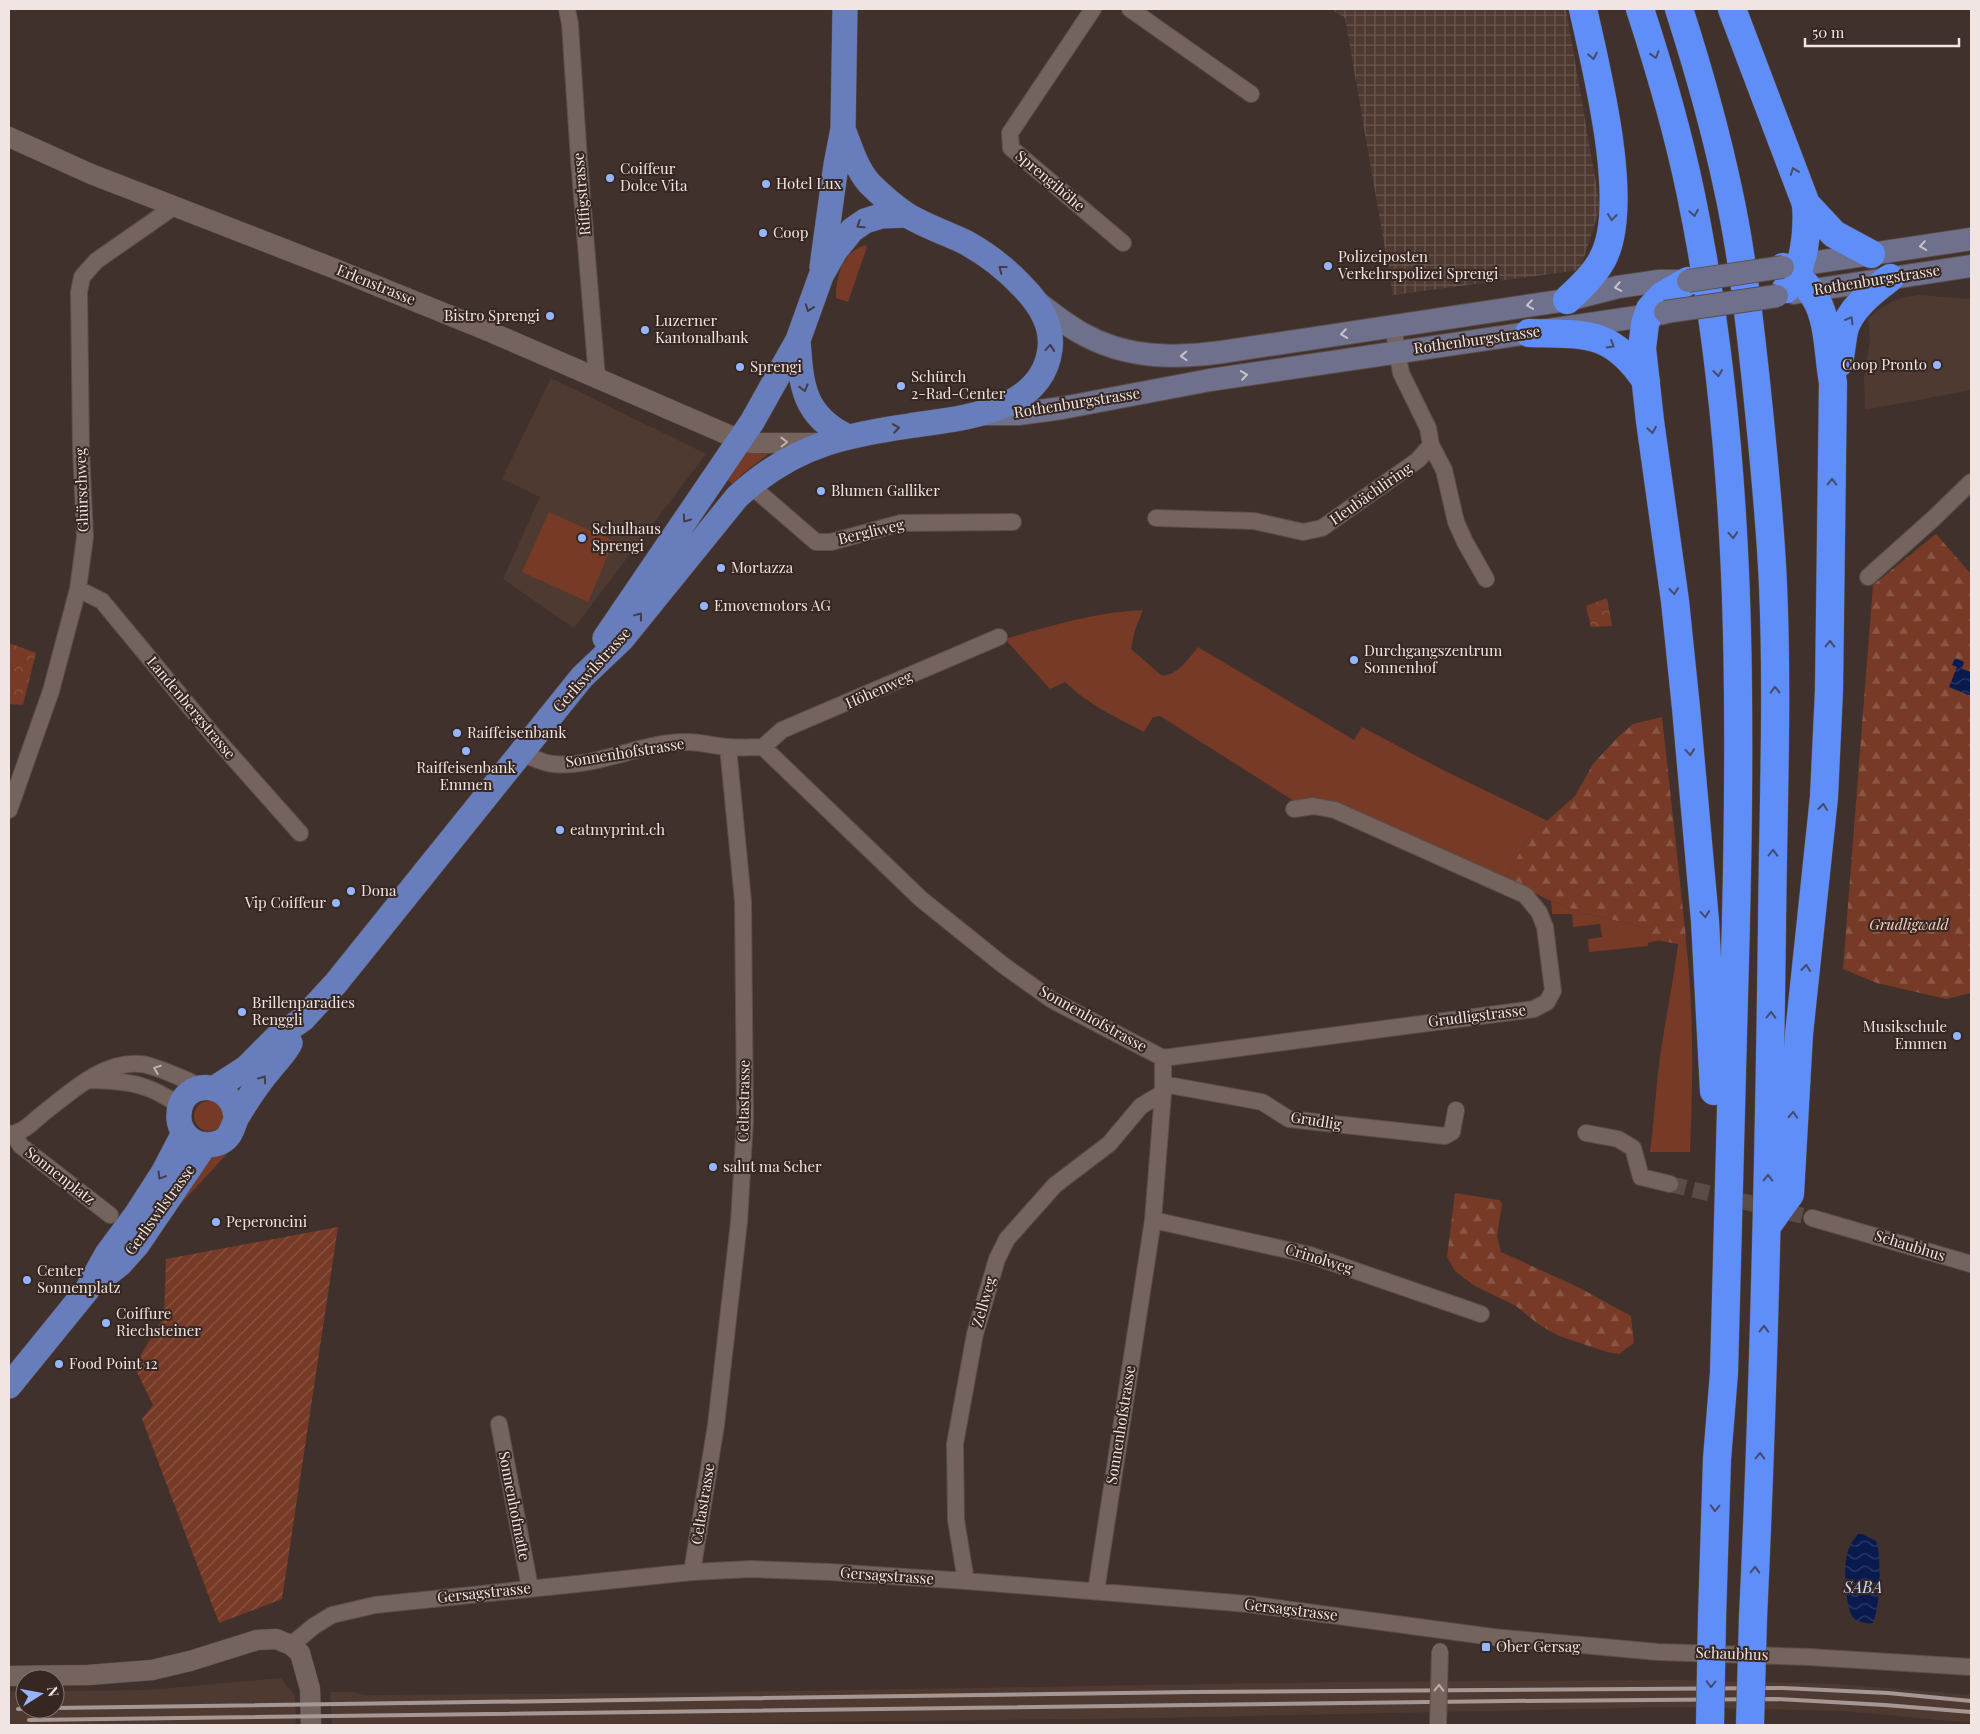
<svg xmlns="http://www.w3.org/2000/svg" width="1980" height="1734" font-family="'Playfair Display',serif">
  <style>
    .built { fill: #4f3a32 }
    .industrial { fill: url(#industrial-grid) }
    .grass { fill: #763a26 }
    .forest { fill: url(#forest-firs) }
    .park { fill: url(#park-crowns) }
    .garden { fill: url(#garden-furrows) }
    .water { fill: url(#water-waves) }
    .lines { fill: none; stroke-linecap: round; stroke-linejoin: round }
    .minor-tunnel { stroke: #5b4c47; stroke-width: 16; stroke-dasharray: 16 8; stroke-linecap: butt }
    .minor-casing { stroke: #5b4e4a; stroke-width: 18 }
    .tertiary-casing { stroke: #5b4e4a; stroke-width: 21 }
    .secondary-casing { stroke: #5b4e4a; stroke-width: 24 }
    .primary-casing { stroke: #5b4e4a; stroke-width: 26 }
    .motorway-casing { stroke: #5b4e4a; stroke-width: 29 }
    .minor { stroke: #75635d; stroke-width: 16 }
    .tertiary { stroke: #75635d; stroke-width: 20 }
    .secondary { stroke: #6f708c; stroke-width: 22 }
    .primary { stroke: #687dbb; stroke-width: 25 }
    .motorway { stroke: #608ef9; stroke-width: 28 }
    .rail { stroke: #a59894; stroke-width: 4 }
    .minor-bridge-casing { stroke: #5b4e4a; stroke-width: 18; stroke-linecap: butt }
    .secondary-bridge-casing { stroke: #5b4e4a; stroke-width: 24; stroke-linecap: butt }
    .motorway-bridge-casing { stroke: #5b4e4a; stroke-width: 29; stroke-linecap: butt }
    .minor-bridge { stroke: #75635d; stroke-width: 16 }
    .secondary-bridge { stroke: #6f708c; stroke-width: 22 }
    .motorway-bridge { stroke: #608ef9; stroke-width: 28 }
    .oneway { stroke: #454b6d }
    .oneway2 { stroke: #433c48 }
    .oneway3 { stroke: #c9c2c8 }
    .oneway4 { stroke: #bfb1ad }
    .poi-dot { fill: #95b6fd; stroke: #372722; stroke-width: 2 }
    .labels { text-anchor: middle; stroke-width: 4; stroke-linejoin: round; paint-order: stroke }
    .poi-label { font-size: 15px; fill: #f0e5e2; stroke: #372722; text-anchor: start }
    .street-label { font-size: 15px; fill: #f0e5e2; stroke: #372722 }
    .park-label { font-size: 15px; font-style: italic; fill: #f9d0c2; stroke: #372722 }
    .water-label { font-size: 16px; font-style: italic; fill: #cadafd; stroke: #372722 }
  </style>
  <defs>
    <pattern id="industrial-grid" width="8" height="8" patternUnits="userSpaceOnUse" patternTransform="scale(1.25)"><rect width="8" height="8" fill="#4f3a32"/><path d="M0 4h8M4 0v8" fill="none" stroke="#69564f"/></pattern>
    <pattern id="forest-firs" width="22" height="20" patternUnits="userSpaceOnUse" patternTransform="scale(1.25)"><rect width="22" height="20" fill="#763a26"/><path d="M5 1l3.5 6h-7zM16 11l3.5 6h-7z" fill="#8a5645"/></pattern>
    <pattern id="park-crowns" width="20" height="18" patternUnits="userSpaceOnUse" patternTransform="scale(1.25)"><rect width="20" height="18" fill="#763a26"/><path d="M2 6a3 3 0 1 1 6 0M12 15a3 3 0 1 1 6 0" fill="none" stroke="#8a5645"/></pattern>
    <pattern id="garden-furrows" width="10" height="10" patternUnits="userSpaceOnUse" patternTransform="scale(1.25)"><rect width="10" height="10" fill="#763a26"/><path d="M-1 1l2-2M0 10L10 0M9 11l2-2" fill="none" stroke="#8a5645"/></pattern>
    <pattern id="water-waves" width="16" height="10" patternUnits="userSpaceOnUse" patternTransform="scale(1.25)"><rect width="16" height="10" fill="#091b4e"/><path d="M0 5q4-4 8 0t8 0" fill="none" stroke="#2d3c67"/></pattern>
  </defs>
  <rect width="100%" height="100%" fill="#41312c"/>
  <!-- built -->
  <path class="built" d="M1919,295L1970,299L1971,390L1865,410L1864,377L1870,341L1868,319L1878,310L1892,302L1901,298Z
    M551,378L706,454L574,628L503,579L540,497L502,479Z
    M281,1678L295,1696L296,1722L294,1725H9V1691L25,1692V1709H55V1691L149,1690Z
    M1672,1680L1839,1684L1971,1695V1723L1844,1711L1673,1707L1158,1718L614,1725H338L332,1724L330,1692H355L364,1695L671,1693L1340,1682Z"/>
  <!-- industrial -->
  <path class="industrial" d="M1331,9H1566L1600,207L1580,270L1393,295L1345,18Z"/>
  <!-- grass -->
  <path class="grass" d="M865,245L867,247L848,302L836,298C835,284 840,262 851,253C855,249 861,247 865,245Z
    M747,452H771L746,471L732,484L727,479Z
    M549,512L614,541L588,602L522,572Z
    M1143,610L1135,630L1131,649L1161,675C1177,677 1189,658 1198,647L1354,740L1362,727L1443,770L1548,821L1528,838L1505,879L1349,807L1319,799H1305L1294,801L1160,716L1153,717L1144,732C1116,717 1087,704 1065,682L1050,689L1005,639C1050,626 1096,612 1143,610Z
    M1551,901L1580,912L1639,926L1660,940L1648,943V946L1589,952L1588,939L1602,937L1600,924L1573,927L1572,914H1552Z
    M1686,942C1694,1011 1693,1083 1690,1152H1650C1655,1116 1656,1079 1662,1044C1667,1010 1674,978 1678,944Z
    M194 1116a15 15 0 1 1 30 0a15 15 0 1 1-30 0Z
    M227,1151V1154L162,1224L209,1160Z"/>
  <!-- forest -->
  <path class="forest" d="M1936,534L1971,574V993L1946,999L1877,983L1843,969L1873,585Z
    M1662,717L1685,928L1686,942L1678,944L1657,940L1639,926L1580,912L1551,901L1505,879L1528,838L1575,796L1593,764L1619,736L1633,724Z
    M1455,1193L1499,1200L1502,1204L1497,1236L1501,1252L1578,1287L1631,1316L1634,1343L1619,1354L1607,1352L1559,1336L1538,1324L1516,1306L1475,1286L1455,1271L1447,1257Z"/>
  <!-- park -->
  <path class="park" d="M1607,598L1612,626L1591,627L1586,606Z
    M9,643L36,653L23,705L9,704Z"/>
  <!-- garden -->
  <path class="garden" d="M338,1227L282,1599L219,1623L142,1419L153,1405L134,1366L164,1317L166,1259Z"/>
  <!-- water -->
  <path class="water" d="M1955,658L1964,662L1962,669L1971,672V696L1949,687L1957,667L1952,665Z
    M1858,1534H1862L1876,1541C1882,1554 1880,1609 1873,1623C1868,1624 1855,1622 1852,1616C1845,1602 1843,1565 1848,1551C1850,1544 1854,1539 1858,1534Z"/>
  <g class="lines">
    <!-- minor-tunnel -->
    <path class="minor-tunnel" d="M1670,1184L1812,1218"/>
    <!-- minor casing -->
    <g class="minor-casing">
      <path id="minor" d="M567,9L570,24L579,160L597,378
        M1093,9L1010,133L1011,148L1123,243
        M1130,9L1251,94
        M1393,326L1401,373L1428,428L1431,445L1444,470L1456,522L1465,542L1486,579
        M750,485L816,542H831L901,523L1013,522
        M1156,518L1254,521L1303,532L1322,528L1418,460L1431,445
        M1868,577L1934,518L1971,482
        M78,589L102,601L213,735L300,833
        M763,747L782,730L999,637
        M520,754C532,756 541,763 553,764C592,768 632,747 670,743C692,740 708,745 728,747C739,748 751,747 763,747L921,899L1003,965L1052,1000L1163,1058V1093L1153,1220L1096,1591
        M9,810L51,691L78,589L85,537L81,449L79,292L82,277L96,261L175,206
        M1163,1058L1534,1009L1547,1002L1553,991L1545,927L1539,912L1525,895L1335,810L1313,806L1294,809
        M89,1080C128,1081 148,1083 180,1106
        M1163,1084L1262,1102L1289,1119L1445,1136L1452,1132L1456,1110
        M1586,1133L1618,1139L1633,1148L1641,1177L1670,1184
        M9,1134C21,1134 32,1123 41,1115C70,1093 103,1060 141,1064C155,1065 188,1081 202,1087
        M13,1134L21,1146L110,1215
        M1812,1218L1971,1264
        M1153,1220L1310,1255L1481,1314
        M499,1424L530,1588
        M692,1572L716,1425L739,1222L745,1120L743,901L728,747
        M966,1581L956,1520L955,1444L975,1334L997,1259L1007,1239L1055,1185L1109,1144L1141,1106L1163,1093
        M291,1645L314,1626L332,1615L375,1605L692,1572L751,1569L830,1572L966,1581L1248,1604L1493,1637L1658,1652L1809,1657L1971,1667"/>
    </g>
    <!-- tertiary casing -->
    <g class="tertiary-casing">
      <path id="tertiary" d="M9,137L91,174L333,268L493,333L740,440L752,443H823
        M9,1676L88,1675L152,1670L190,1661L257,1640L276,1639L291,1645L300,1653L310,1689L311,1725"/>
    </g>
    <!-- secondary casing -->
    <g class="secondary-casing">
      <path id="secondary" d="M1784,267L1971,239
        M1794,293L1971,266
        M1037,302C1051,313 1065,324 1081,333C1125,358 1172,359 1222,352L1567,300L1618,287L1659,281H1688
        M984,414H1018L1062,408L1210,380L1664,313"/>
    </g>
    <!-- primary casing -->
    <g class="primary-casing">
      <path id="primary" d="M822,267L836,165L843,129L845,9
        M798,340C801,385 803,416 848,437
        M605,638L752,422L798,340L821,276L835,251L852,230L865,221L881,216L907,215
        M215,1088L246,1068L277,1037L303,1019L336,983L582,677L622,639L737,497C764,472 793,454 827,443C853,435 881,430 909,426C958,418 1042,414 1050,349C1053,325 1039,303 1022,286C1007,270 985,253 965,242C946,233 925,226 907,215C895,207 880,194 869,183C856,168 850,147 843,129
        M236,1119C235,1079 181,1077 179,1114C178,1124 183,1134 191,1140C200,1146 212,1146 221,1142C232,1136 232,1127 237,1117C247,1100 259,1082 272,1067C278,1059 286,1052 290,1043
        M107,1274L120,1264L137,1245L205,1145
        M9,1386L87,1290L107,1254L136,1215L163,1173L184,1133"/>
    </g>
    <!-- motorway casing -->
    <g class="motorway-casing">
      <path id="motorway" d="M1640,9C1660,70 1678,132 1691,195C1743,446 1742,704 1735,959C1732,1097 1728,1235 1724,1373L1717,1459L1712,1618
        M1679,9C1698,68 1715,128 1728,189C1742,253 1749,317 1756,382C1763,449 1770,517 1773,585C1778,699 1773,813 1772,926C1769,1157 1764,1387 1753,1618
        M1732,9L1806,204L1834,234L1871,254
        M1688,281L1662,296L1650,309L1645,324L1642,348L1650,421L1675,601L1686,708L1705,921L1714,1091
        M1786,289C1805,269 1808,231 1806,204
        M1567,300C1580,288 1594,275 1602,260C1632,207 1596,68 1583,9
        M1529,333C1585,334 1612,330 1646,381
        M1839,363C1841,352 1842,342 1844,331C1849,309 1873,291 1890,278
        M1767,1226L1790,1194L1799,1034L1824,797L1829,690L1833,383C1825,336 1832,295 1783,267"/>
    </g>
    <!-- minor -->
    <use href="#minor" class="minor"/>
    <!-- tertiary -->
    <use href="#tertiary" class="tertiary"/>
    <!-- secondary -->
    <use href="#secondary" class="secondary"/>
    <!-- primary -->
    <use href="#primary" class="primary"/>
    <!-- motorway -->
    <use href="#motorway" class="motorway"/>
    <!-- rail -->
    <path class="rail" d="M55,1708L1193,1692L1783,1688L1888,1693L1971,1701
      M18,1709H25
      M29,1720L1509,1701L1777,1699L1885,1705L1971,1712"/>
    <!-- minor-bridge casing -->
    <g class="minor-bridge-casing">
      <path id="minor-bridge" d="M1438,1725L1440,1651"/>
    </g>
    <!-- secondary-bridge casing -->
    <g class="secondary-bridge-casing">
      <path id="secondary-bridge" d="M1688,281L1783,267
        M1665,312L1777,296"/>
    </g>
    <!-- motorway-bridge casing -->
    <g class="motorway-bridge-casing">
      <path id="motorway-bridge" d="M1710,1725L1712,1618
        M1750,1725L1753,1618"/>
    </g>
    <!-- minor-bridge -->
    <use href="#minor-bridge" class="minor-bridge"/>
    <!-- secondary-bridge -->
    <use href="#secondary-bridge" class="secondary-bridge"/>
    <!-- motorway-bridge -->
    <use href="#motorway-bridge" class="motorway-bridge"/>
  </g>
  <!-- one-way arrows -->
  <defs><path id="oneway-chevron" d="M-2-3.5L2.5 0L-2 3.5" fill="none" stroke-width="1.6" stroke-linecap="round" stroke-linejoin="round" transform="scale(1.25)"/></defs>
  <g class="oneway">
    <use href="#oneway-chevron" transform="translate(1655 55) rotate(73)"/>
    <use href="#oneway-chevron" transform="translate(1593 56) rotate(79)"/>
    <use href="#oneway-chevron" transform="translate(1794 171) rotate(-110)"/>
    <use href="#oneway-chevron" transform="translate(1694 213) rotate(80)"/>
    <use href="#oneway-chevron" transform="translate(1612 217) rotate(96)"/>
    <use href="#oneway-chevron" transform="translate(1850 320) rotate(-60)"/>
    <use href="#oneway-chevron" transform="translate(1611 345) rotate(31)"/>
    <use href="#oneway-chevron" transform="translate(1718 373) rotate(84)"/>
    <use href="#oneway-chevron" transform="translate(1652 430) rotate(81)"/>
    <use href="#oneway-chevron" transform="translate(1832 482) rotate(-89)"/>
    <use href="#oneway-chevron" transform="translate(1733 535) rotate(86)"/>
    <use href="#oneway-chevron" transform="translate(1674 591) rotate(83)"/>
    <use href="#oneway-chevron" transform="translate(1830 644) rotate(-89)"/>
    <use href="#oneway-chevron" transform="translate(1775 690) rotate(-91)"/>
    <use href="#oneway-chevron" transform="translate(1690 752) rotate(85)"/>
    <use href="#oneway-chevron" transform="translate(1823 807) rotate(-84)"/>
    <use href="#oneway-chevron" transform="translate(1773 853) rotate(-89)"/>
    <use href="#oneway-chevron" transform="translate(1705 914) rotate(85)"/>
    <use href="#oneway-chevron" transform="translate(1806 968) rotate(-84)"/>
    <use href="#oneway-chevron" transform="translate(1771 1015) rotate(-89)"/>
    <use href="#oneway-chevron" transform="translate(1793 1115) rotate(-87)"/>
    <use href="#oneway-chevron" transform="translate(1768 1178) rotate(-89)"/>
    <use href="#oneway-chevron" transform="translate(1764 1329) rotate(-89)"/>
    <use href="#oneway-chevron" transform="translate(1760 1456) rotate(-88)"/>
    <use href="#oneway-chevron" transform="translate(1715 1508) rotate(92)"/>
    <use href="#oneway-chevron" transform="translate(1755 1570) rotate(-88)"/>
    <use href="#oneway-chevron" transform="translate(1711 1684) rotate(91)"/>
  </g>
  <g class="oneway2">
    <use href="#oneway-chevron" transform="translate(860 225) rotate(147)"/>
    <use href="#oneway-chevron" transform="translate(1002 269) rotate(-143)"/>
    <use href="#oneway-chevron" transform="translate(809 308) rotate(110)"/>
    <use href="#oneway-chevron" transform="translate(1050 348) rotate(-85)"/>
    <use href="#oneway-chevron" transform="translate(804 388) rotate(75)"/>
    <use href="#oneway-chevron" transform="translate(896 428) rotate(-9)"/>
    <use href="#oneway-chevron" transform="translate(686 519) rotate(125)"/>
    <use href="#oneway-chevron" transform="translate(639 616) rotate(-53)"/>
    <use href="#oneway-chevron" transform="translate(263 1079) rotate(-55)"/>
    <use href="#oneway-chevron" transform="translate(161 1176) rotate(121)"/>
  </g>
  <g class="oneway3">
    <use href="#oneway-chevron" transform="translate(1923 246) rotate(171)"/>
    <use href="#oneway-chevron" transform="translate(1618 287) rotate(169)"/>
    <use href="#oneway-chevron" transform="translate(1530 305) rotate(172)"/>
    <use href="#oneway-chevron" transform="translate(1344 334) rotate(171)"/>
    <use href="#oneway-chevron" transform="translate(1184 356) rotate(178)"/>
    <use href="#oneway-chevron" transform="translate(1244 375) rotate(-9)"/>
  </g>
  <g class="oneway4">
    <use href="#oneway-chevron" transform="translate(784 442) rotate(-1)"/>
    <use href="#oneway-chevron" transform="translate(157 1069) rotate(-159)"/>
    <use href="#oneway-chevron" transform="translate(1439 1688) rotate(-88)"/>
  </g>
  <!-- markers -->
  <g class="poi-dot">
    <circle cx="610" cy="178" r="5"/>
    <circle cx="766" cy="184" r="5"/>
    <circle cx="763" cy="233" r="5"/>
    <circle cx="1328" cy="266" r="5"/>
    <circle cx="550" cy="316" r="5"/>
    <circle cx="645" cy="330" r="5"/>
    <circle cx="1937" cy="365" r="5"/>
    <circle cx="740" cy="367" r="5"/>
    <circle cx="901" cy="386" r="5"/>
    <circle cx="821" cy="491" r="5"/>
    <circle cx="582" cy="538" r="5"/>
    <circle cx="721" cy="568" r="5"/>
    <circle cx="704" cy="606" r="5"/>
    <circle cx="1354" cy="660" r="5"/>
    <circle cx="457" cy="733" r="5"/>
    <circle cx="466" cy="751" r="5"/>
    <circle cx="560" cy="830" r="5"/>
    <circle cx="351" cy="891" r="5"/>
    <circle cx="336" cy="903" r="5"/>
    <circle cx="242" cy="1012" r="5"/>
    <circle cx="1957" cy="1036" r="5"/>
    <circle cx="713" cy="1167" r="5"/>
    <circle cx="216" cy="1222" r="5"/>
    <circle cx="27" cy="1280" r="5"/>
    <circle cx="106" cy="1323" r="5"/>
    <circle cx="59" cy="1364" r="5"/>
    <rect x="1481" y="1642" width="10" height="10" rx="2.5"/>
  </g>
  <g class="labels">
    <!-- poi labels -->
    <g class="poi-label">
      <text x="620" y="174">Coiffeur<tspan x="620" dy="17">Dolce Vita</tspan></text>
      <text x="776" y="189">Hotel Lux</text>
      <text x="773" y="238">Coop</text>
      <text x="1338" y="262">Polizeiposten<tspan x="1338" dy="17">Verkehrspolizei Sprengi</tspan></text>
      <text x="540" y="321" text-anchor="end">Bistro Sprengi</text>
      <text x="655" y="326">Luzerner<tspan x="655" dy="17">Kantonalbank</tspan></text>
      <text x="1927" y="370" text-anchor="end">Coop Pronto</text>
      <text x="750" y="372">Sprengi</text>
      <text x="911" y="382">Schürch<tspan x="911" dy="17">2-Rad-Center</tspan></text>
      <text x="831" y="496">Blumen Galliker</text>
      <text x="592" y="534">Schulhaus<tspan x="592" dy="17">Sprengi</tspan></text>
      <text x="731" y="573">Mortazza</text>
      <text x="714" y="611">Emovemotors AG</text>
      <text x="1364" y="656">Durchgangszentrum<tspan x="1364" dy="17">Sonnenhof</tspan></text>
      <text x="467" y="738">Raiffeisenbank</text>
      <text x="466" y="773" text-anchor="middle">Raiffeisenbank<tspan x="466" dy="17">Emmen</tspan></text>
      <text x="570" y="835">eatmyprint.ch</text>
      <text x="361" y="896">Dona</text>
      <text x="326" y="908" text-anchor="end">Vip Coiffeur</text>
      <text x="252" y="1008">Brillenparadies<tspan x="252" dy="17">Renggli</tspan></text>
      <text x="1947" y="1032" text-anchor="end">Musikschule<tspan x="1947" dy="17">Emmen</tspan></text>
      <text x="723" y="1172">salut ma Scher</text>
      <text x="226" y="1227">Peperoncini</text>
      <text x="37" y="1276">Center<tspan x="37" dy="17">Sonnenplatz</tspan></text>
      <text x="116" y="1319">Coiffure<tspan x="116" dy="17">Riechsteiner</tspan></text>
      <text x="69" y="1369">Food Point 12</text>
      <text x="1496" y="1652">Ober Gersag</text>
    </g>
    <!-- street labels -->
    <g class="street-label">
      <text transform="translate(1050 181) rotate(40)" y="5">Sprengihöhe</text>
      <text transform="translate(582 194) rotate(-95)" y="5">Riffigstrasse</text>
      <text transform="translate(1877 280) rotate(-9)" y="5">Rothenburgstrasse</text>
      <text transform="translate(376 285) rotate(22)" y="5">Erlenstrasse</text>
      <text transform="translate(1477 340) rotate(-8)" y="5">Rothenburgstrasse</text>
      <text transform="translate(1077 403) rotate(-9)" y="5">Rothenburgstrasse</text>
      <text transform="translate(82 490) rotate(-92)" y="5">Ghürschweg</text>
      <text transform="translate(1371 494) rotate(-35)" y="5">Heubächliring</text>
      <text transform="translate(871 532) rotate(-13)" y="5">Bergliweg</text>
      <text transform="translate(592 670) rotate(-48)" y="5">Gerliswilstrasse</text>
      <text transform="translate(879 690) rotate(-24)" y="5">Höhenweg</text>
      <text transform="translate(191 708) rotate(50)" y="5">Landenbergstrasse</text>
      <text transform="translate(625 753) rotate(-9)" y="5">Sonnenhofstrasse</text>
      <text transform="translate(1477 1016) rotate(-7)" y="5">Grudligstrasse</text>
      <text transform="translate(1093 1019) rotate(29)" y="5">Sonnenhofstrasse</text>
      <text transform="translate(744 1101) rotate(-89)" y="5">Celtastrasse</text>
      <text transform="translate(1316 1121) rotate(9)" y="5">Grudlig</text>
      <text transform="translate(60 1176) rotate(38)" y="5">Sonnenplatz</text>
      <text transform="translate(160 1210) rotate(-54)" y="5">Gerliswilstrasse</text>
      <text transform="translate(1910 1246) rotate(17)" y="5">Schaubhus</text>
      <text transform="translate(1319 1259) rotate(17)" y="5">Crinolweg</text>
      <text transform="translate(984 1302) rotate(-74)" y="5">Zellweg</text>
      <text transform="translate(1121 1425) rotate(-81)" y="5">Sonnenhofstrasse</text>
      <text transform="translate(703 1504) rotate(-81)" y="5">Celtastrasse</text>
      <text transform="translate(514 1506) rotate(79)" y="5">Sonnenhofmatte</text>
      <text transform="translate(887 1576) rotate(4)" y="5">Gersagstrasse</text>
      <text transform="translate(484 1593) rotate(-6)" y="5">Gersagstrasse</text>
      <text transform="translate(1291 1610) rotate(7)" y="5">Gersagstrasse</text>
      <text transform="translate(1732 1654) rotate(2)" y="5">Schaubhus</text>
    </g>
    <!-- park labels -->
    <g class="park-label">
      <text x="1909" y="930">Grudligwald</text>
    </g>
    <!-- water labels -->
    <g class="water-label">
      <text x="1863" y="1593">SABA</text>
    </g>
  </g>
  <!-- border -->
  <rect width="1980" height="1734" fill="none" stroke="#f0e5e2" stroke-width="20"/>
  <!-- north arrow -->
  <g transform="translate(40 1694) rotate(79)"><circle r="24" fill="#372722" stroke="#81736f"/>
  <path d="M0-4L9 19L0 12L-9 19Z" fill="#95b6fd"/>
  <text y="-8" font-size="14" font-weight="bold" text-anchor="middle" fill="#f0e5e2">N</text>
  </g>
  <!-- scale -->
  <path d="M1805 38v8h154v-8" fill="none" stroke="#f0e5e2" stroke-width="2.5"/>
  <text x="1812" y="38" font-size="15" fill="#f0e5e2" stroke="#372722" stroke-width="4" paint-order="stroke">50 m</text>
</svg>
